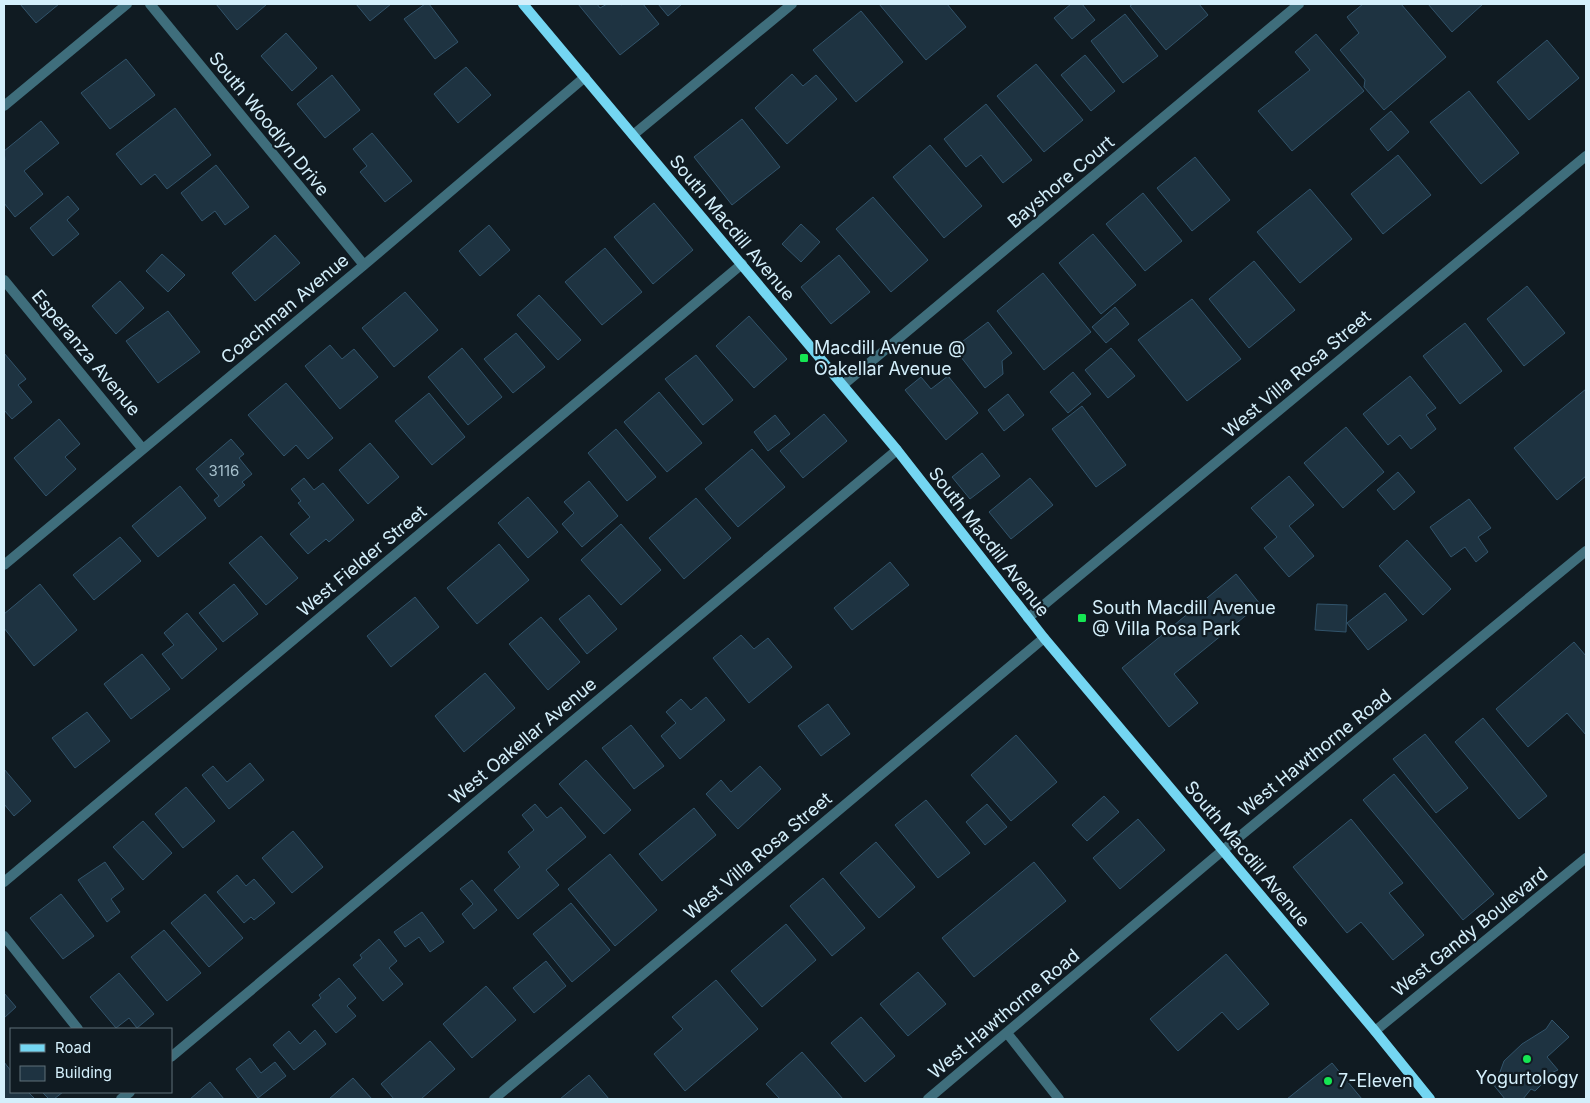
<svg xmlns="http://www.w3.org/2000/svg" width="1590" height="1103" font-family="Inter,sans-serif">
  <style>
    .building { fill: #1e3341; stroke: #32546b }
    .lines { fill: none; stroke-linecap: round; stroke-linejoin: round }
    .street { stroke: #3f6e7c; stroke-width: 10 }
    .secondary { stroke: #74d6f2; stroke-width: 10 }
    .poi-dot { fill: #15e653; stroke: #101b22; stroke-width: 2 }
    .labels { text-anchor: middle; stroke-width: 4.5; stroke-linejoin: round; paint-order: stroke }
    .number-label { font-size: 15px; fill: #a6c0cc }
    .street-label { font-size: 18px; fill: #d4effb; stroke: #101b22 }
    .poi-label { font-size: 18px; fill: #d4effb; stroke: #101b22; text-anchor: start }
  </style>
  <rect width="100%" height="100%" fill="#101b22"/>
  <!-- building -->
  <path class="building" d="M20,4H59L36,23Z
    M216,4H267L237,30Z
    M356,4H391L370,21Z
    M425,4H429L458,42L435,59L404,19Z
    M578,4H597L600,8L607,4H620L621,5L623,4H643L659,24L620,55Z
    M658,4H682L668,16Z
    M879,4H947L966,27L926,60Z
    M1071,4H1082L1095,20L1072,39L1054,18Z
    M1133,4H1199L1208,15L1166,50L1130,6Z
    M1363,4H1401L1446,57L1384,110L1364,87L1365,80L1340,50L1359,33L1347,17Z
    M1428,4H1483L1452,32Z
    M861,11L903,62L856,102L813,50Z
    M1125,14L1158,56L1123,83L1091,41Z
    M286,33L317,68L292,91L261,56Z
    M1316,34L1364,91L1292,151L1258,111L1310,70L1295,52Z
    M1547,40L1579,78L1529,120L1497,82Z
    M1085,55L1115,91L1091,111L1061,75Z
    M126,59L155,95L110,129L81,93Z
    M1036,64L1083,120L1044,152L997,96Z
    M466,67L491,95L458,123L434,94Z
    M792,74L803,86L816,75L837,99L787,144L755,108Z
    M332,75L360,110L325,138L297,104Z
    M1469,91L1519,153L1481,184L1430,122Z
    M986,104L1032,160L1003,183L981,155L966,167L944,139Z
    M175,108L211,155L167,189L155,174L141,185L116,154Z
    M1391,111L1409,132L1388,151L1370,129Z
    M742,119L780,167L732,205L694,157Z
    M41,121L59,143L24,171L43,194L15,217L4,203V161L5,160L4,151Z
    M372,133L412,181L385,202L360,172L367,166L353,149Z
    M930,145L982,206L944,238L893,177Z
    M1398,155L1431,195L1383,234L1351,194Z
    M1195,157L1230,200L1192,231L1157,188Z
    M216,165L249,207L225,225L215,211L202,221L181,193Z
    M1310,189L1352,239L1300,283L1257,232Z
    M1143,193L1182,241L1145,271L1106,224Z
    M68,196L79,209L67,220L79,234L53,256L30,228Z
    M873,197L928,260L891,292L836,229Z
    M654,203L693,250L653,284L614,237Z
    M801,224L820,242L801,262L782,244Z
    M489,225L510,250L480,276L459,251Z
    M1093,234L1136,285L1101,314L1059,263Z
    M275,235L300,263L255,301L232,273Z
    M605,248L642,292L602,325L565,282Z
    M162,254L185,275L168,292L146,271Z
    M839,255L870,292L831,324L801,287Z
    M1254,261L1295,310L1249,348L1209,299Z
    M1043,273L1091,332L1044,370L997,311Z
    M120,281L144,308L116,334L92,306Z
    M1527,286L1565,333L1524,366L1487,319Z
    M405,292L438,330L394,367L362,328Z
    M539,295L581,340L558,360L517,315Z
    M1192,299L1241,359L1187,401L1138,340Z
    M1115,307L1129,324L1106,343L1092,327Z
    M168,311L200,352L158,383L126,341Z
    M749,316L787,359L754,388L716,346Z
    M988,322L1012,353L1002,361L1003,374L985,388L954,348Z
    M1465,323L1502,371L1460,404L1423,356Z
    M516,333L545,367L513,393L484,359Z
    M330,345L342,359L354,349L378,377L340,409L305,366Z
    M462,348L502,397L468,425L428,377Z
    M1111,348L1135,376L1108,398L1085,370Z
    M4,353L26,379L18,385L32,402L12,419L4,410Z
    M696,355L733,400L703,425L665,379Z
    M1073,372L1091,394L1068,413L1050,392Z
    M948,376L978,413L946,440L905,390L921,377L931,389Z
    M1410,376L1436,408L1426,415L1436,429L1411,449L1400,435L1388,445L1363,414Z
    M286,383L333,438L308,459L296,445L284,456L248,415Z
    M1586,389V476L1557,500L1514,448Z
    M659,392L702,443L667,472L624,422Z
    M429,393L465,437L432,465L395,421Z
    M1008,394L1024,415L1004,431L988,410Z
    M1082,406L1126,465L1096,487L1052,429Z
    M824,414L847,441L803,478L780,451Z
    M775,415L790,434L768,451L754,432Z
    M59,419L80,444L65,457L76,469L46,496L14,458Z
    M1346,427L1384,472L1343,508L1304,463Z
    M616,429L656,477L627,501L588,453Z
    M231,439L244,454L239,458L252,474L242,482L245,485L219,507L214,500L219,496L196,469Z
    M370,443L399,477L368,504L339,470Z
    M752,449L785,487L738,527L705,489Z
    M982,453L1000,476L970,499L952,477Z
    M1398,472L1415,492L1394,510L1377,490Z
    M1289,476L1314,505L1289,526L1314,556L1289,577L1264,548L1277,537L1251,508Z
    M304,478L314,490L323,483L354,520L329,542L326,539L308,554L290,534L310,517L298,503L301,501L291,489Z
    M1030,478L1053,505L1011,539L989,512Z
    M589,481L618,516L582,547L562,524L574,513L564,502Z
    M180,486L206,518L158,557L132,526Z
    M528,497L558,532L528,558L498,523Z
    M696,498L731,538L684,579L649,538Z
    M1469,499L1491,528L1478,537L1488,552L1476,562L1465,547L1451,557L1430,527Z
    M621,524L661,570L621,605L581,560Z
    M261,536L298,578L266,605L229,563Z
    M120,537L141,561L94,600L73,575Z
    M1407,540L1451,589L1423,615L1379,566Z
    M499,544L529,580L477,624L447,588Z
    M890,562L909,585L852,630L834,608Z
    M1236,574L1260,604L1174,674L1198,703L1169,727L1122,668Z
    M40,584L77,630L34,666L4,628V614Z
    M234,584L258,614L223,642L199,613Z
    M1385,593L1407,620L1368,650L1347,623Z
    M589,595L617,629L587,654L559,619Z
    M415,597L439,627L391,667L367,636Z
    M1317,604L1347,605L1346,632L1315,630Z
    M187,613L217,649L182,679L162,654L174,645L164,633Z
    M541,617L580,662L548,690L509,644Z
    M741,635L754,649L768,638L792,667L749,703L713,658Z
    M1574,642L1586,656V735L1567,713L1528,747L1496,709Z
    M142,654L170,689L131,719L104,684Z
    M485,673L515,708L464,752L435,716Z
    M706,697L725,720L680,759L661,736L676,723L666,712L681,699L691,710Z
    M828,704L850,734L821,756L798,726Z
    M87,712L110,741L75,768L52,738Z
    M1483,718L1547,796L1519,819L1455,742Z
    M631,725L664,766L634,789L602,748Z
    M1425,734L1468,788L1436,813L1393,759Z
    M1016,735L1057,782L1011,821L971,775Z
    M586,760L631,810L604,834L559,784Z
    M250,763L264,780L229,809L202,775L213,766L227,782Z
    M760,766L781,789L738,829L706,794L721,780L731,792Z
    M4,769L31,801L14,816L4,804Z
    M1394,774L1494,894L1463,920L1363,800Z
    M186,787L215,821L183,848L155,814Z
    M1104,796L1119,812L1087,841L1072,825Z
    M926,800L970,853L938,878L895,825Z
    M535,804L547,818L561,807L586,837L546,870L559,885L518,919L494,890L520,867L508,852L534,830L522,815Z
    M987,804L1007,827L985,845L966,822Z
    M694,808L716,835L662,881L639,854Z
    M1138,819L1165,850L1120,889L1093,858Z
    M1351,819L1403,883L1389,893L1424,935L1393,960L1361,922L1347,933L1293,867Z
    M143,821L172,853L143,880L113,847Z
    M293,831L323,867L292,893L262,858Z
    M876,842L915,887L879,918L840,873Z
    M610,854L657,910L615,946L568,889Z
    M105,862L124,889L111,899L120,912L107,922L78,880Z
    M1034,862L1066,901L974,977L942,938Z
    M237,875L246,886L254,879L275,903L254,920L251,917L244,923L217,892Z
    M823,878L865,928L832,956L790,906Z
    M472,880L497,910L474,929L462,914L473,904L460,889Z
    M61,894L94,936L63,959L30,918Z
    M205,894L243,938L209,967L171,923Z
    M571,903L610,950L572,982L533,934Z
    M422,912L444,942L430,952L419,937L405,947L394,932Z
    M786,924L816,960L762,1007L731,971Z
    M164,930L201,973L167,1001L131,957Z
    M379,939L397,961L389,968L403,984L383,1001L353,965L362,958L360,955Z
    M1226,954L1269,1004L1238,1030L1222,1012L1178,1051L1150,1019Z
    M546,961L566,986L534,1013L513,988Z
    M918,972L946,1004L908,1036L880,1004Z
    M119,973L154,1014L137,1028L129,1018L116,1028L90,997Z
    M339,978L356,998L347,1006L356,1016L336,1033L312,1005L321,998L319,995Z
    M716,980L758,1029L685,1091L654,1054L683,1029L672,1017Z
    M486,986L516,1020L472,1058L443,1024Z
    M4,993L16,1007L4,1018Z
    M861,1017L895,1056L865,1082L831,1043Z
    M1552,1020L1569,1037L1547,1057L1558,1070L1537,1079L1541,1085L1535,1091L1531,1089L1523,1099H1505L1492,1083L1496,1080L1500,1072L1504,1061L1522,1044L1546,1029Z
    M315,1030L326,1044L294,1070L273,1045L289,1031L300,1044Z
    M430,1041L455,1069L421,1099H394L381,1084Z
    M802,1052L843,1099H780L766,1084Z
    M250,1058L261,1073L275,1062L286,1076L258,1098L236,1069Z
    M4,1062L11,1071V1092H28L35,1099H4Z
    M1332,1063L1362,1099H1287Z
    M589,1075L609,1099H560Z
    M353,1078L372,1099H329Z
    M210,1082L224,1099H190Z
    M42,1092H63L54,1099H49Z"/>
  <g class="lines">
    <!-- street -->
    <path class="street" d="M150,4L364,265
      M4,106L127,4
      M633,135L792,4
      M4,280L142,448
      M843,385L1299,4
      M4,565L364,265L585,77
      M1028,618L1586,156
      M4,882L742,264
      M4,936L78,1029
      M1375,1031L1586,858
      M1007,1033L1059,1099
      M171,1057L897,450
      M121,1099L130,1092
      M494,1099L1044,638
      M928,1099L1222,851L1586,551"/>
    <!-- secondary -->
    <path class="secondary" d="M523,4L897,450L1044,638L1375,1031L1430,1099"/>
  </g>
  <!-- markers -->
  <g class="poi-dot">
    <rect x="799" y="353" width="10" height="10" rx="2.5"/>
    <rect x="1077" y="613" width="10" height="10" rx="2.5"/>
    <circle cx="1527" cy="1059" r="5"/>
    <circle cx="1328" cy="1081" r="5"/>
  </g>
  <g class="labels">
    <!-- number labels -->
    <g class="number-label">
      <text x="224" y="476">3116</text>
    </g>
    <!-- street labels -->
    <g class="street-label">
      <text transform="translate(269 124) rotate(51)" y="6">South Woodlyn Drive</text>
      <text transform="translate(1061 182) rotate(-40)" y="6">Bayshore Court</text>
      <text transform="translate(732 228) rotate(50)" y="6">South Macdill Avenue</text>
      <text transform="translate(285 309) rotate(-40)" y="6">Coachman Avenue</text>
      <text transform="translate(86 353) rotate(50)" y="6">Esperanza Avenue</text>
      <text transform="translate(1297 374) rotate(-40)" y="6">West Villa Rosa Street</text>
      <text transform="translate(989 542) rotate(52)" y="6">South Macdill Avenue</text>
      <text transform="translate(362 561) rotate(-40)" y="6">West Fielder Street</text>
      <text transform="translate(523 741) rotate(-40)" y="6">West Oakellar Avenue</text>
      <text transform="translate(1315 753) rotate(-39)" y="6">West Hawthorne Road</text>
      <text transform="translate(1247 854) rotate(50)" y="6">South Macdill Avenue</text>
      <text transform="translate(758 856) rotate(-40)" y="6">West Villa Rosa Street</text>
      <text transform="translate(1470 932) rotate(-39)" y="6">West Gandy Boulevard</text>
      <text transform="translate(1004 1014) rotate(-40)" y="6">West Hawthorne Road</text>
    </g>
    <!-- poi labels -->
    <g class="poi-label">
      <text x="814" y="354">Macdill Avenue @<tspan x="814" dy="21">Oakellar Avenue</tspan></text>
      <text x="1092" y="614">South Macdill Avenue<tspan x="1092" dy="21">@ Villa Rosa Park</tspan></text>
      <text x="1527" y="1084" text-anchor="middle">Yogurtology</text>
      <text x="1338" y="1087">7-Eleven</text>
    </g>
  </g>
  <!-- border -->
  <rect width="1590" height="1103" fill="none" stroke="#d4effb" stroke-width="10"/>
  <!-- legend -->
  <rect x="10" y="1028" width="162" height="65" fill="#101b22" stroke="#5e7079"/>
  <rect x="20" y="1044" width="25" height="8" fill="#74d6f2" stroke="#5e7079"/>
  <text x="55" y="1053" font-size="15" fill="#d4effb">Road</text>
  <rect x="20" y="1066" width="25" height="15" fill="#1e3341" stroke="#5e7079"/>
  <text x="55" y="1078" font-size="15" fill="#d4effb">Building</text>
</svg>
